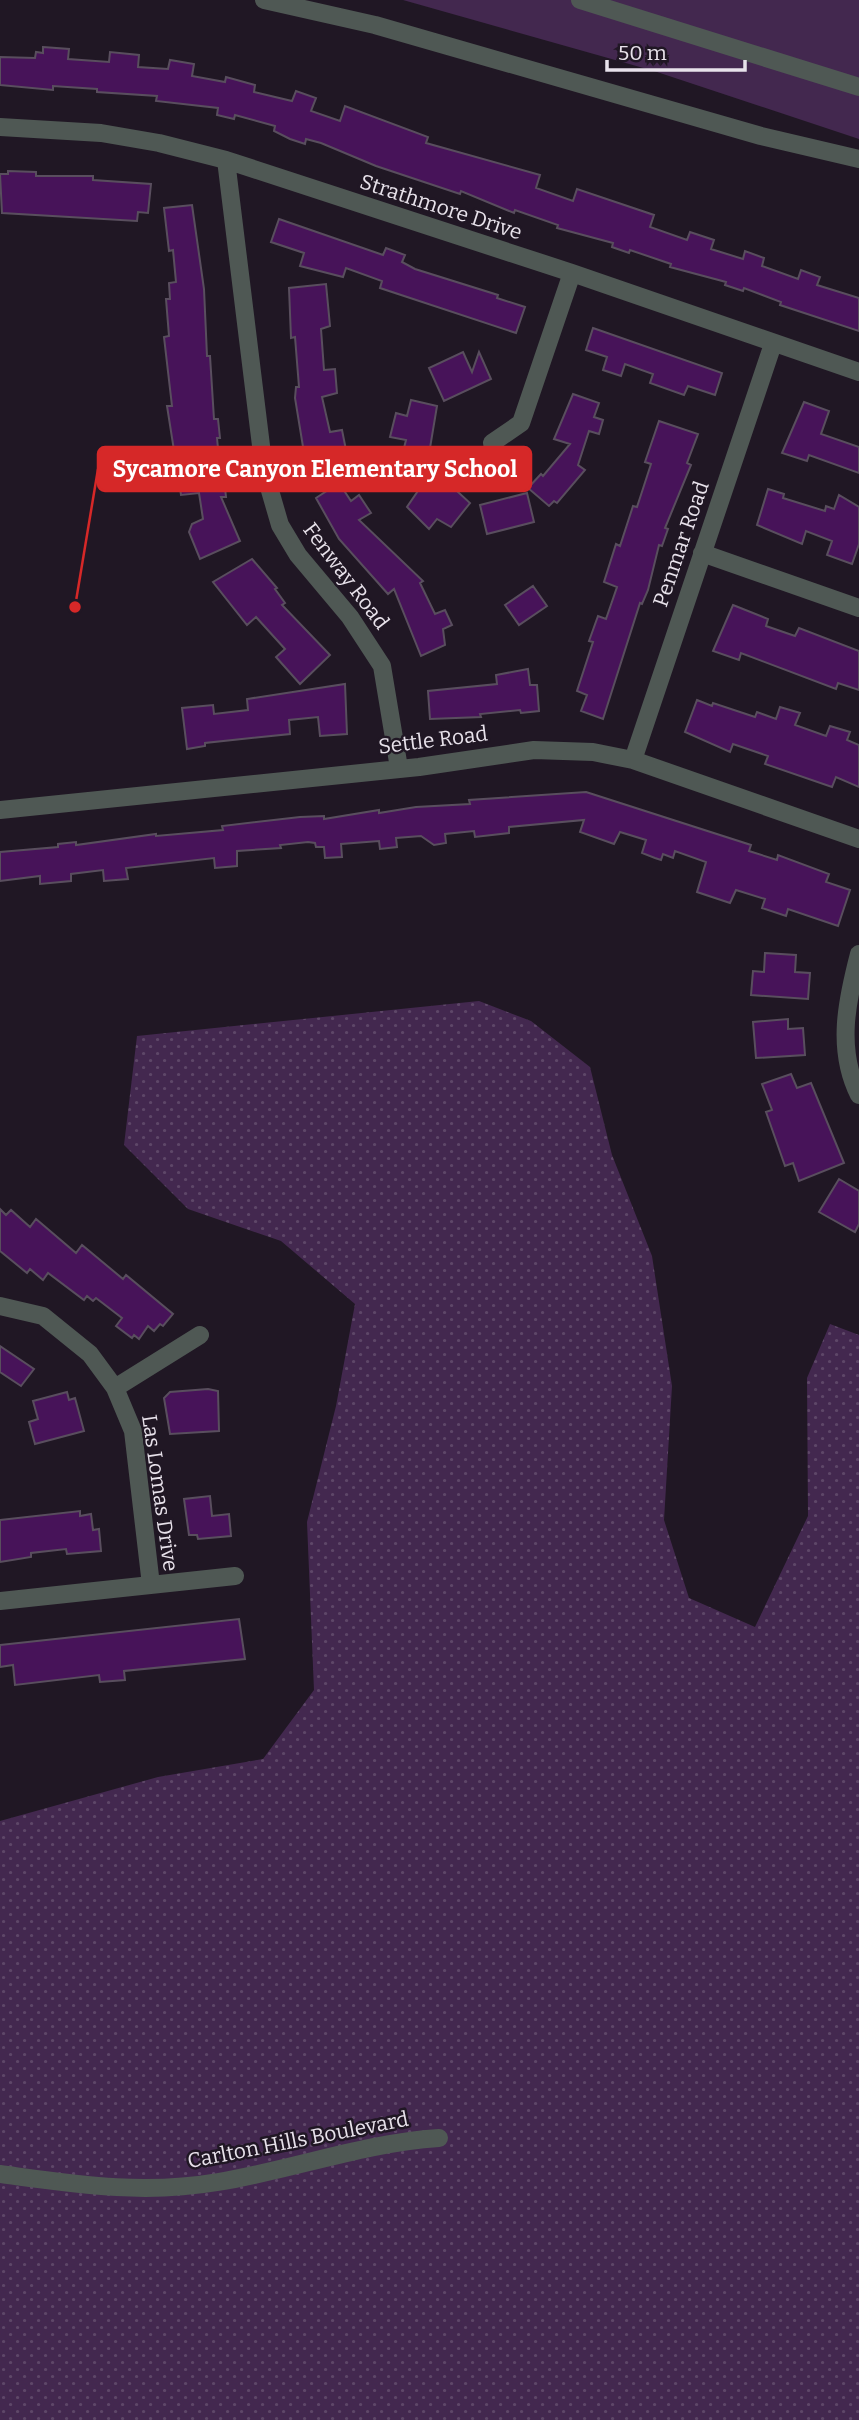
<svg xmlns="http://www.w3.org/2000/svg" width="859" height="2420" font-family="Bitter,serif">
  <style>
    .grass { fill: url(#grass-dots) }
    .green { fill: #43284f }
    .building { fill: #471359; stroke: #594e5e; stroke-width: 2 }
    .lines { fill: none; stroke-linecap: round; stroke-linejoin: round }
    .minor { stroke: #4f5854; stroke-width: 18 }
    .labels { text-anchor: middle; stroke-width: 5; stroke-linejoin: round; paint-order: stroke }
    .street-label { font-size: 21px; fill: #e8e2eb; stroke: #201724 }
    .leader { fill: none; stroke: #d62828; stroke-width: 2.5 }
    .callout-dot { fill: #d62828; stroke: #201724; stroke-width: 2.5 }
    .callout { fill: #d62828; stroke: #d62828; stroke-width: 2.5 }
    .callout-label { font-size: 23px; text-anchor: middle; font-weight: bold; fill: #fff }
  </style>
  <defs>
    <pattern id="grass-dots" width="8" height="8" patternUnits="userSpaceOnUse" patternTransform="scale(1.75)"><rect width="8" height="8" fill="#43284f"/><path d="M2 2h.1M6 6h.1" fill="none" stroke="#5e4768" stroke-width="1.8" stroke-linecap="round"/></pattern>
  </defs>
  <rect width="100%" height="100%" fill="#201724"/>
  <!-- grass -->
  <path class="grass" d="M479,1001L531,1021L590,1067L612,1155L652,1256L672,1386L664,1520L689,1598L755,1627L808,1516L807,1378L830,1324L859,1335V2420H0V1821L158,1777L263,1759L314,1690L307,1522L336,1406L355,1304L281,1241L188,1209L124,1145L137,1036Z"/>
  <!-- green -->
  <path class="green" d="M403,0H859V139L654,71Z"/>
  <!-- building -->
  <path class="building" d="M43,47L69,49L68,59L109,62L110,52L139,55L138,67L168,69L170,60L194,64L192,76L225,82L226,77L255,85L254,92L292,101L296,91L316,98L311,111L340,121L345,106L428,137L426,143L540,175L536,188L573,201L577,189L654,215L650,227L687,240L690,232L714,240L711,249L743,259L745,251L764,258L762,266L798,279L801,270L820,277L817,285L859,298V331L780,305L781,302L744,288L743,291L725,285L726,282L670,267L671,264L630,250L629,253L612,247L613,243L557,228L558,225L515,210L514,213L461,191L460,194L376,166L321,143L306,139L305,144L290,139L274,131L275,126L235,115L234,119L217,115L218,108L156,101L157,96L97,92V89L53,86V90L0,85V57L35,58L36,52L43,53Z
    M8,171L36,172V176H93V180L151,184L148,213L138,212L137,221L2,213L0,174H8Z
    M192,205L204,289L207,356H210L214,419H218L220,438H217L221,479H224L226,497H221L240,541L200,559L189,532L192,524L203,519L199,493L181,495L167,406H172L164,337L169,336L166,299H170L169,283L176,282L173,250L169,251L164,208Z
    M279,219L383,255L386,248L405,255L402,262L415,269L498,295L497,298L525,307L516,333L380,288L382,281L346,268L343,277L300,266L304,253L271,242Z
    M326,284L330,326L321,329L324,370L335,369L337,393L322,397L330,432L342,430L346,450L334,453L335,458L325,460L329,467L307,471L295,398L296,387H299L295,337L291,338L289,288Z
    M593,328L722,373L715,395L688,386L684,395L650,383L653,374L625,364L621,376L603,370L607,357L586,350Z
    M463,352L472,372L479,352L491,379L444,401L429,368Z
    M573,394L599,403L594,417L603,420L599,434L589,431L578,465L585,470L557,503L554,501L549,506L528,488L541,474L543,476L570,444L554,439Z
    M411,400L437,406L429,454L404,448L406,440L390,437L396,413L407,416Z
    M804,402L829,411L821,434L859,447V473L809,455L807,461L782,453Z
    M659,421L698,434L687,463L691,465L665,528L668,529L662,546L659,545L648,590L642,604L640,603L603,719L581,711L587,695L577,691L593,642L589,641L598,616L606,619L617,587L604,582L616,544L620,546L633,506L637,507L651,464L645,462Z
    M433,469L470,503L451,527L437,519L429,529L407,507Z
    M339,483L351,501L359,495L371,513L359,520L423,581L420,583L435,614L445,610L452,625L443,629L445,645L421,656L394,589L388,594L339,539L316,498Z
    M768,489L784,494L783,498L825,511L826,506L834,509L839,495L859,507V544L852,564L827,555L832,541L806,531L802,544L757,525Z
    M527,493L534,522L487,534L480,505Z
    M252,559L277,588L275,589L285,603L282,605L330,655L300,684L276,657L285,649L256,617L247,625L213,582Z
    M533,586L547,606L519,625L505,605Z
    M733,605L768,619L766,626L795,636L799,628L859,651V690L838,683L836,689L741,653L739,660L713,651Z
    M528,669L530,685H537L539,711L521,713L520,710L480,714L481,717L430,719L428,691L497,684L496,675Z
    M345,684L347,734L320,736L318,717L289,720L290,734L205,743V746L187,749L182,708L213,705L214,714L248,710L247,699Z
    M697,700L712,706L713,703L755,717L757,712L776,719L780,707L800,713L795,725L826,736L830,726L850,732L847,740L859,745V787L836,777L832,787L765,764L768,756L733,744L730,752L685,732Z
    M586,792L751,845L749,851L777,860L778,855L829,874L826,882L850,890L838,926L788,909L786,916L762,908L765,899L736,890L730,903L697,892L706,862L675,851L673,858L663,854L661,860L655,858L642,853L646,840L620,832L614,844L580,832L584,820L509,827V833L475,837L474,831L445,834L446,843L434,845L421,836L396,838L397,847L380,849L379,841L341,844L342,857L325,858L324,847H316L315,843L308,842L280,845L281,848L237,851V866L215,868L214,858L126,868L128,879L104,881L103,870L71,874V881L40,884V876L0,881V852L58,847V844L76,842V845L156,834V836L223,830L222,826L300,817L324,816V819L379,810V813L416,807L470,804L469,800Z
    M765,953L796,955L795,972L810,973L808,999L751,995L753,971L764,972Z
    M788,1019V1029L803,1028L805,1055L756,1058L753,1022Z
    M791,1074L797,1088L811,1083L844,1163L799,1181L793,1163L785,1166L766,1112L772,1110L762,1084Z
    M839,1179L859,1191V1224L855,1232L819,1212Z
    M0,1209L6,1215L11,1210L30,1227L36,1219L76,1253L82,1245L123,1279L126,1275L173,1314L163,1326L160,1324L154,1331L148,1326L139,1339L134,1335L132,1338L116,1326L122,1318L96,1298L93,1301L87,1296L84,1300L48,1273L43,1280L30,1269L27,1273L0,1251Z
    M0,1346L34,1369L21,1386L0,1372Z
    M208,1389L218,1391L219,1431L170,1434L164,1398L170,1392Z
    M67,1392L69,1400L75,1398L84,1431L35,1444L29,1422L38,1419L33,1401Z
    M210,1496L212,1516L229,1514L231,1536L198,1539L197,1535H189L184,1499Z
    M80,1511V1516L91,1514L93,1530L99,1529L101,1551L67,1554L66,1549L31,1553V1557L0,1562V1520Z
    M239,1619L245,1659L124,1671L125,1680L100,1682L99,1675L15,1685L13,1665L0,1667V1645Z"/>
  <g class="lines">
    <!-- minor -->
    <path class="minor" d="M264,0L375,25L761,136L859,159
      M580,0L859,87
      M0,127L101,133L159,143L226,160L572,273L859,372
      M226,160L264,470L280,525L298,555L350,617L382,666L399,768
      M492,443L521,423L572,273
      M702,553L859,608
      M633,760L773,344
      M0,810L419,767L534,750L593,752L633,760L859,839
      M859,954C847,1000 836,1049 859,1095
      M0,1306L43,1316L90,1354L115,1388L133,1431L151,1585
      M115,1388L200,1335
      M0,1601L235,1576
      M0,2174C75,2184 142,2195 218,2182C292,2170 363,2143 439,2138"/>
  </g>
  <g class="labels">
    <!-- street labels -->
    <g class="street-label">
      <text transform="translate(441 207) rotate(18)" y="7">Strathmore Drive</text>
      <text transform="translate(681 544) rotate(-71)" y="7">Penmar Road</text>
      <text transform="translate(346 576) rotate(53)" y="7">Fenway Road</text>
      <text transform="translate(433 740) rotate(-7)" y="7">Settle Road</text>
      <text transform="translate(160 1493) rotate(82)" y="7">Las Lomas Drive</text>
      <text transform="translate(298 2140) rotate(-11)" y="7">Carlton Hills Boulevard</text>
    </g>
  </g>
  <!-- callouts -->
  <path class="leader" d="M75 607L98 469"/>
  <circle class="callout-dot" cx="75" cy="607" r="7"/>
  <rect class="callout" x="98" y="447" width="433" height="44" rx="7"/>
  <g class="callout-label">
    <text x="315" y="477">Sycamore Canyon Elementary School</text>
  </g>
  <!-- scale -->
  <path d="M607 60v10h138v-10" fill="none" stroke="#e8e2eb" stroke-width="3.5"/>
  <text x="618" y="60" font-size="21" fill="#e8e2eb" stroke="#201724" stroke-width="5" paint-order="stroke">50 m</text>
</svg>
